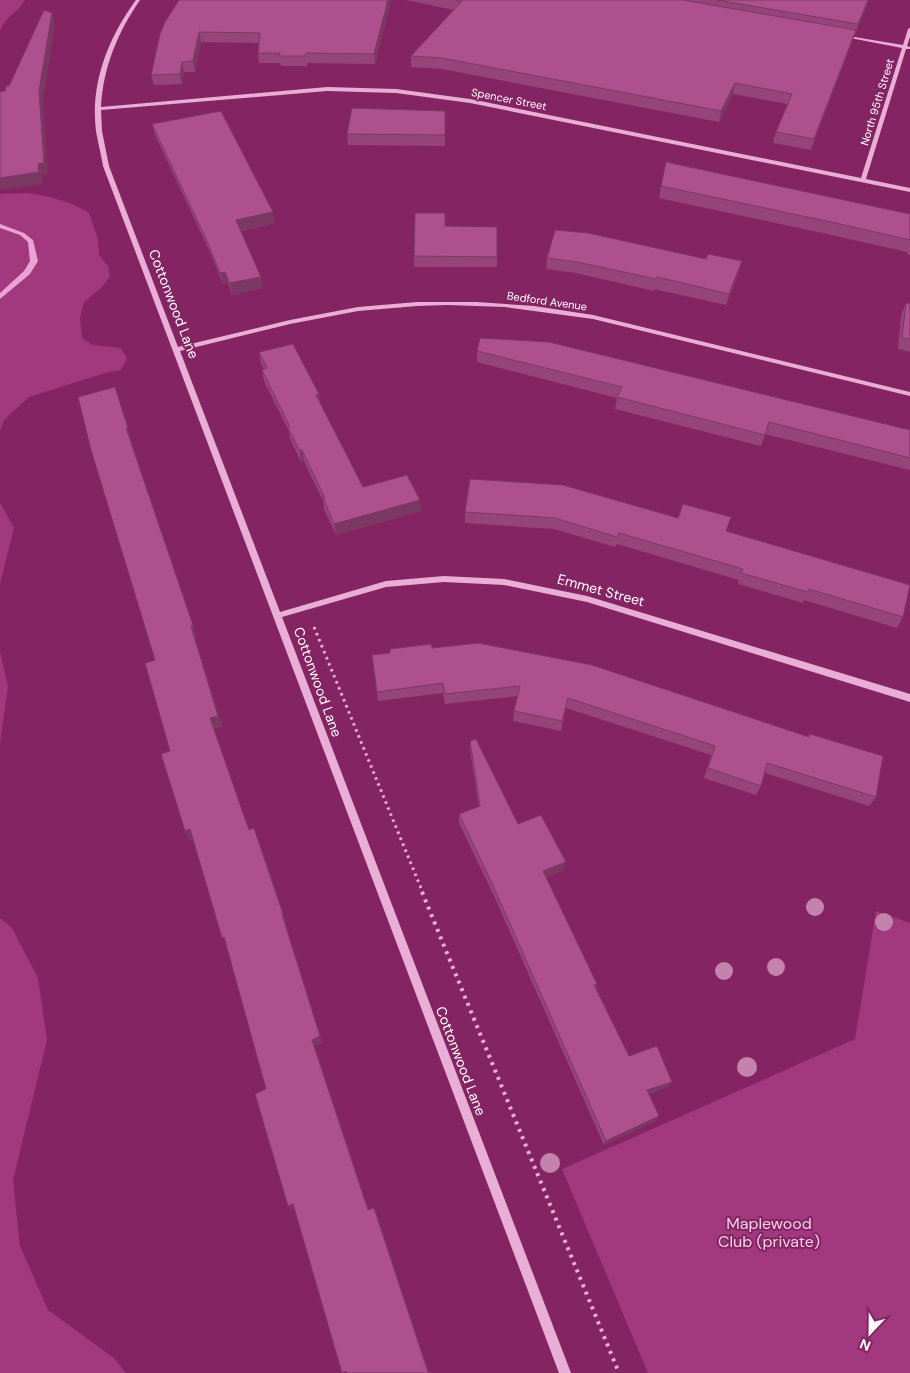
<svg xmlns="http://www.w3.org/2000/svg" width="910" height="1373" font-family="'DM Sans',sans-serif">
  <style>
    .green { fill: #a2387e }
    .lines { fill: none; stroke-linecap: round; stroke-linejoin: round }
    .stream { fill: #e9a2d2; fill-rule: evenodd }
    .path-far1 { stroke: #e9aed5; stroke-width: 3; stroke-dasharray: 2.5 4; stroke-linecap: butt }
    .path { stroke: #e9aed5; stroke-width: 4; stroke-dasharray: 3 5; stroke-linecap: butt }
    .minor { fill: #e9aed5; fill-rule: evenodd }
    .tree { fill: #c483ad }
    .wall { fill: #96457a }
    .shaded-wall { fill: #7a3863 }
    .building { fill: #af508e; stroke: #7a3863 }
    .labels { text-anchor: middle; stroke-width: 4; stroke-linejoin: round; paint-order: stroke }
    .far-street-label { font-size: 11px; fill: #fff; stroke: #852463 }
    .street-label { font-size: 14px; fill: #fff; stroke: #852463 }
    .near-park-label { font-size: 16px; fill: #f7d1ea; stroke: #852463 }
  </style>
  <rect width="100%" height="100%" fill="#852463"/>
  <!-- green -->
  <path class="green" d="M0,0H25C18,13 4,17 0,32Z
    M27,193C50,196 69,201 89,213L98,239L99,255L108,266L110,276L102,287L84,302L80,318L82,338L93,345L121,348L127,359L121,370L105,373L29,397L4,420L0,431V194Z
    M0,502L14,528L0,584Z
    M0,652L8,686L0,744Z
    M876,911L910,923V1373H648L562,1169L855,1039Z
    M0,918L12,928L38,978L47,1040L13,1180L20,1246L48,1310L114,1358L126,1373H0Z"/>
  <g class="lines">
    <!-- stream -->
    <path class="stream" d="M0,224L24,233L33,240L38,261L30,274L0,299V293L24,271L30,261L28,242L20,235L0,228Z"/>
    <!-- path-far1 -->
    <path class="path-far1" d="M314,627L423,893"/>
    <!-- path -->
    <path class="path" d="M422,892L619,1373"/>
    <!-- minor -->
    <path class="minor" d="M136,0H140C118,32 103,67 101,107L327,87L396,89L470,99L861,178L902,48L840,36L842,35L903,45L908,29L910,28V37L907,46L910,47V49H906L866,179L910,188V192L470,103L396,93L327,91L101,110L102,131L109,166L178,347L290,320L358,307L417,302H476L534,306L593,315L910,392V396L593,319L505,307L447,305L417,306L358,311L290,324L180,351L280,612L386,581L444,576L504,579L587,596L910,694V702L587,602L504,585L444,582L386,587L282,617L571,1373H559L103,166C101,154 98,143 96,131C90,84 108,38 136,0Z"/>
  </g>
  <!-- trees -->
  <g class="tree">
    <circle cx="815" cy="907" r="9"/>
    <circle cx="884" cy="922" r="9"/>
    <circle cx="776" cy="967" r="9"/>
    <circle cx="724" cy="971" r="9"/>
    <circle cx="747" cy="1067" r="10"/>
    <circle cx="550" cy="1163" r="10"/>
  </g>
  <!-- wall -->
  <path class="wall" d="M179,0H391L375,64L307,63V66H281L280,63H259L258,53L259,43L201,42L195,72H184L182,84L154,85L151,75Z
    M406,0H869L855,35H854L811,150L773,143L776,132L787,104L733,94L719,122L442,69L411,67V56L454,10Z
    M445,111V146L348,145L347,134Z
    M152,124L275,223L241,231L263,288L232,295L228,283L223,284L210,252L155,135Z
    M661,186L910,214V255L907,254V252L827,234L659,198Z
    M445,226L497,257V267H414V256Z
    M547,258L739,272L726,305L654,289V291L576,273L546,269Z
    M906,303L910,304V352L898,349L901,315Z
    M477,351L910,430V470L765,434L761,446L615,409L617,398L477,362Z
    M259,352L319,394L320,403L363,487L420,500L421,511L336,535L324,509L323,501L304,461L301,462L290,439L289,431L264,381L262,370L264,369L261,364Z
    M470,479L726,532L903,617L897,628L804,600L803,603L738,584L739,580L617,544L615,547L554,529L465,523V512Z
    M432,648L808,736L810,734L876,797L869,806L765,773L761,786L756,795L704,778L711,755L566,708L561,731L513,721L514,711L518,696L445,704L443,693L378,701L372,655Z
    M470,741L518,824L564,870L546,877L597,984L596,987L629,1056L672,1082L668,1087L648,1094L659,1116L656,1121L604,1145L495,898L459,823V814L479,807L470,750Z"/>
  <!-- shaded-wall -->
  <path class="shaded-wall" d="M388,0H391L375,64L374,54Z
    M868,0H869L855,35L858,24Z
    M52,13L55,24L43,102L48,174L42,175L43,184L1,190L0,187V178L38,164L39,91Z
    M856,30L853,41L811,150L814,139Z
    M199,32L201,42L195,72L193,61Z
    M182,62L184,72L182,84L180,74Z
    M735,83L733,94L719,122L721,111Z
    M273,212L275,223L238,231L236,220Z
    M742,261L739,272L726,305L729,294Z
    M225,272L228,283L223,284L220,273Z
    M261,277L263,288L232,295L230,283Z
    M115,387L132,441H131L197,637L195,638L223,727L214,729L210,718L126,428Z
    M319,394L321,406L316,395Z
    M302,450L304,461L301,462L300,451Z
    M420,500L421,511L336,535L334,524Z
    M190,829L194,839L190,841L185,831Z
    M258,838L287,923H285L323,1043L315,1046L370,1214L368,1210L312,1040L282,914Z
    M566,862L564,870L542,879L543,871Z
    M672,1082L668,1087L643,1095L647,1090Z
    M659,1116L656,1121L604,1145L606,1141Z
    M293,1204L297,1207L291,1210L288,1206Z
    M374,1208L376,1211L429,1372H428Z"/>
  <!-- building -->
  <path class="building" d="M179,0H388L374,54L306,53V56H279L280,53H258L260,33L199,32L193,61L182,62L180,74L151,75L160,34L165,22Z
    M456,0H683L856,30L814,139L776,132L792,94L735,83L721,111L442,58L411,56L462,1Z
    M717,0H868L858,24Z
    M44,10L52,13L39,91L44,163L38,164L39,172L0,178V92L5,91L6,86H9Z
    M352,108L445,111V135L347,134Z
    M221,111L273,212L236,220L261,277L230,283L225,272L220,273L207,241L152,124Z
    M666,162L910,214V240L831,222L661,186Z
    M415,213H445V226L497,227V257L414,256Z
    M555,230L588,233L706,259L708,254L742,261L729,294L657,277L656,279L577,262L547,258Z
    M906,303L910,304V339L902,338Z
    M480,338L549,342L910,430V458L769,422L765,435L617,397L622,387L477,351Z
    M293,344L319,394L316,395L363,487L407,475L420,500L334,524L323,498H325L302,450L300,451L288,428L290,427L262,370L267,368L259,352Z
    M115,387L128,428H126L193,625L191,626L218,716L210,718L249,830L254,828L283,914H282L320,1036L312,1040L368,1210L374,1208L428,1372H429L430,1373H347L346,1371L342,1373L293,1204L288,1206L255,1094L266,1089L224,937L222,938L190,829L185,831L161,754L170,751L145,663L155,660L91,450L78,397Z
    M470,479L563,485L678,518L683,504L731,517L726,531L910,585L903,617L809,589L808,592L741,573L743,569L619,533L617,537L555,518L465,512Z
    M478,643L592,665L809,737L810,734L883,756L876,797L767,763L761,786L708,768L715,746L568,698L562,721L514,711L520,686L445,694L443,683L377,692L372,655L390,653V649L431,644L432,648Z
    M476,739L518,824L541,815L566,862L543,871L597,984L594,985L629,1056L657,1046L672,1082L647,1090L659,1116L606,1141L495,890L459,814L480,806L470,741Z"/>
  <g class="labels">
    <!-- far-street labels -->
    <g class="far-street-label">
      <text transform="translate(509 99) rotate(11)" y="4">Spencer Street</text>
      <text transform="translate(877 102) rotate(-73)" y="4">North 95th Street</text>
      <text transform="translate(547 301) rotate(8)" y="4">Bedford Avenue</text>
    </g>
    <!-- street labels -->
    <g class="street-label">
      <text transform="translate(174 304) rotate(69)" y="5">Cottonwood Lane</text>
      <text transform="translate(601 590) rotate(15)" y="5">Emmet Street</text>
      <text transform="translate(318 682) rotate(70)" y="5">Cottonwood Lane</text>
      <text transform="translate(461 1061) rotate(69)" y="5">Cottonwood Lane</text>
    </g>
    <!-- near-park labels -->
    <g class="near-park-label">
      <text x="769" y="1229">Maplewood<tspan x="769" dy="18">Club (private)</tspan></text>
    </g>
  </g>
  <!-- north arrow -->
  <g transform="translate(870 1333) rotate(202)" stroke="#852463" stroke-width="4" paint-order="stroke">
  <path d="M0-4L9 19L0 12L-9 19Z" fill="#ffffff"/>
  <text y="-8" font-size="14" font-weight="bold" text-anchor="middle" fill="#ffffff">N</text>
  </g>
</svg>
